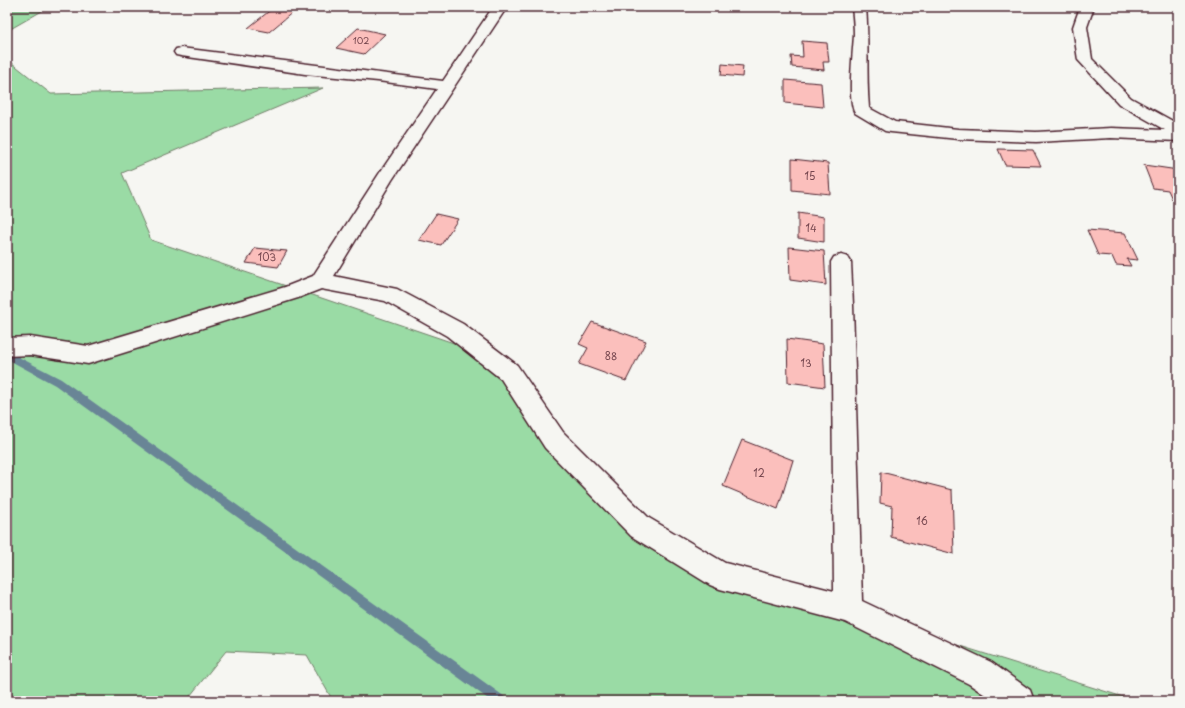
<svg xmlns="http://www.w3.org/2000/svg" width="1185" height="708" font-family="'Playpen Sans',sans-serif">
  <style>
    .green { fill: #9adba5; stroke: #727d68 }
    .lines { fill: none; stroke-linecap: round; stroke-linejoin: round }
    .stream { fill: #698596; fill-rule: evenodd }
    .building { fill: #fbbfbc; stroke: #4a1f2b }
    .street-casing { stroke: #4a1f2b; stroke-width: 3 }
    .street { fill: #f6f6f2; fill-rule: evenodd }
    .labels { text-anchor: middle; stroke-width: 3; stroke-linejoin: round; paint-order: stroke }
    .far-number-label { font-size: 9px; fill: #76474f }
    .number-label { font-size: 10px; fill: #76474f }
  </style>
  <rect width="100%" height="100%" fill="#f6f6f2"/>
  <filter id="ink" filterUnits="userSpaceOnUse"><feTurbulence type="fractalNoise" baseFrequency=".025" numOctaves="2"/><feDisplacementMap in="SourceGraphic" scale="8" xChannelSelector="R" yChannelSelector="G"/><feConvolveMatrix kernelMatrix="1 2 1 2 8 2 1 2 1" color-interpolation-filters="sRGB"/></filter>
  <g filter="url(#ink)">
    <!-- green -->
    <path class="green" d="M7,7H49L7,31Z
      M7,59L51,94L323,88L122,173L151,240L483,353L688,561L1136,701H333L307,655L226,651L186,701H7Z"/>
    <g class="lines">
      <!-- stream -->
      <path class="stream" d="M7,351L61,379L505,697L507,701H491L55,385L7,359Z"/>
    </g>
    <!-- building -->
    <path class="building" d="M273,8L294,11L269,32L248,28Z
      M358,28L385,34L364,54L336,48Z
      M802,41L827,43L829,62H823L824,70L792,67L791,56L803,57Z
      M722,64L743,66L742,77L721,75Z
      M785,80L821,83L823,107L785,103Z
      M998,149L1033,150L1041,166L1005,165Z
      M792,159L828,163L830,194L792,190Z
      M1144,165L1178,170V199H1172L1168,190L1153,188Z
      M798,213L824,217V242L798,238Z
      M436,214L458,219L441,245L419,240Z
      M1087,230L1125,233L1138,260L1127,259L1131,266L1116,265L1112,256L1098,255Z
      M789,247L824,251L826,285L790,280Z
      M255,248L287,251L278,267L246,263Z
      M592,322L646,341L626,381L579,364L588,348L579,344Z
      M787,339L823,344L825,387L788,382Z
      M742,440L793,460L778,509L723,486Z
      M881,472L952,490L954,554L891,537L892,506L880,503Z"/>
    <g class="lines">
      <!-- street casing -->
      <g class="street-casing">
        <path id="street" d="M493,7H507L392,180L334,276L397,289L463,324L517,365L563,432L649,518L725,563L834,591L831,262L834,257L841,255L848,257L851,262L853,305L862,601L991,662L1030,690L1034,701H994L969,684L845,622L720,589L710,585L631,536L545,448L501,379L447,336L385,301L321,289L298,298L88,364L30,355L7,356V338L30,337L88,346L285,287L313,276L379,174L437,89L378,81L305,74L181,56L176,55L174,52L176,49L181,48L443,81Z
          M852,7H866C869,41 866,74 869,108L895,122L958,129L1036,132L1111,128L1165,130L1119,104L1078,60L1073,27L1080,7H1094L1087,27L1092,59L1131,98L1178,124V141L1111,138L1036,142L958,139L891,132L885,131L855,113C847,101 853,52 854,35C854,26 853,16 852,7Z"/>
      </g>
      <!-- street -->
      <use href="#street" class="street"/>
    </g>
  </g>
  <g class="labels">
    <!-- far-number labels -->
    <g class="far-number-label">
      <text x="361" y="44">102</text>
    </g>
    <!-- number labels -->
    <g class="number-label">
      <text x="810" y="180">15</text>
      <text x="811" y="232">14</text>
      <text x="267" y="261">103</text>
      <text x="611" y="360">88</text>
      <text x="806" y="367">13</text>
      <text x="759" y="477">12</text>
      <text x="922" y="525">16</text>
    </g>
  </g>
  <!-- margin -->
  <rect width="1185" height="708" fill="none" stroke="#f6f6f2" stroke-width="24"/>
  <rect x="12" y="12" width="1161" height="684" fill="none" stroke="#4a1f2b" stroke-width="1.5" filter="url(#ink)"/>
</svg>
